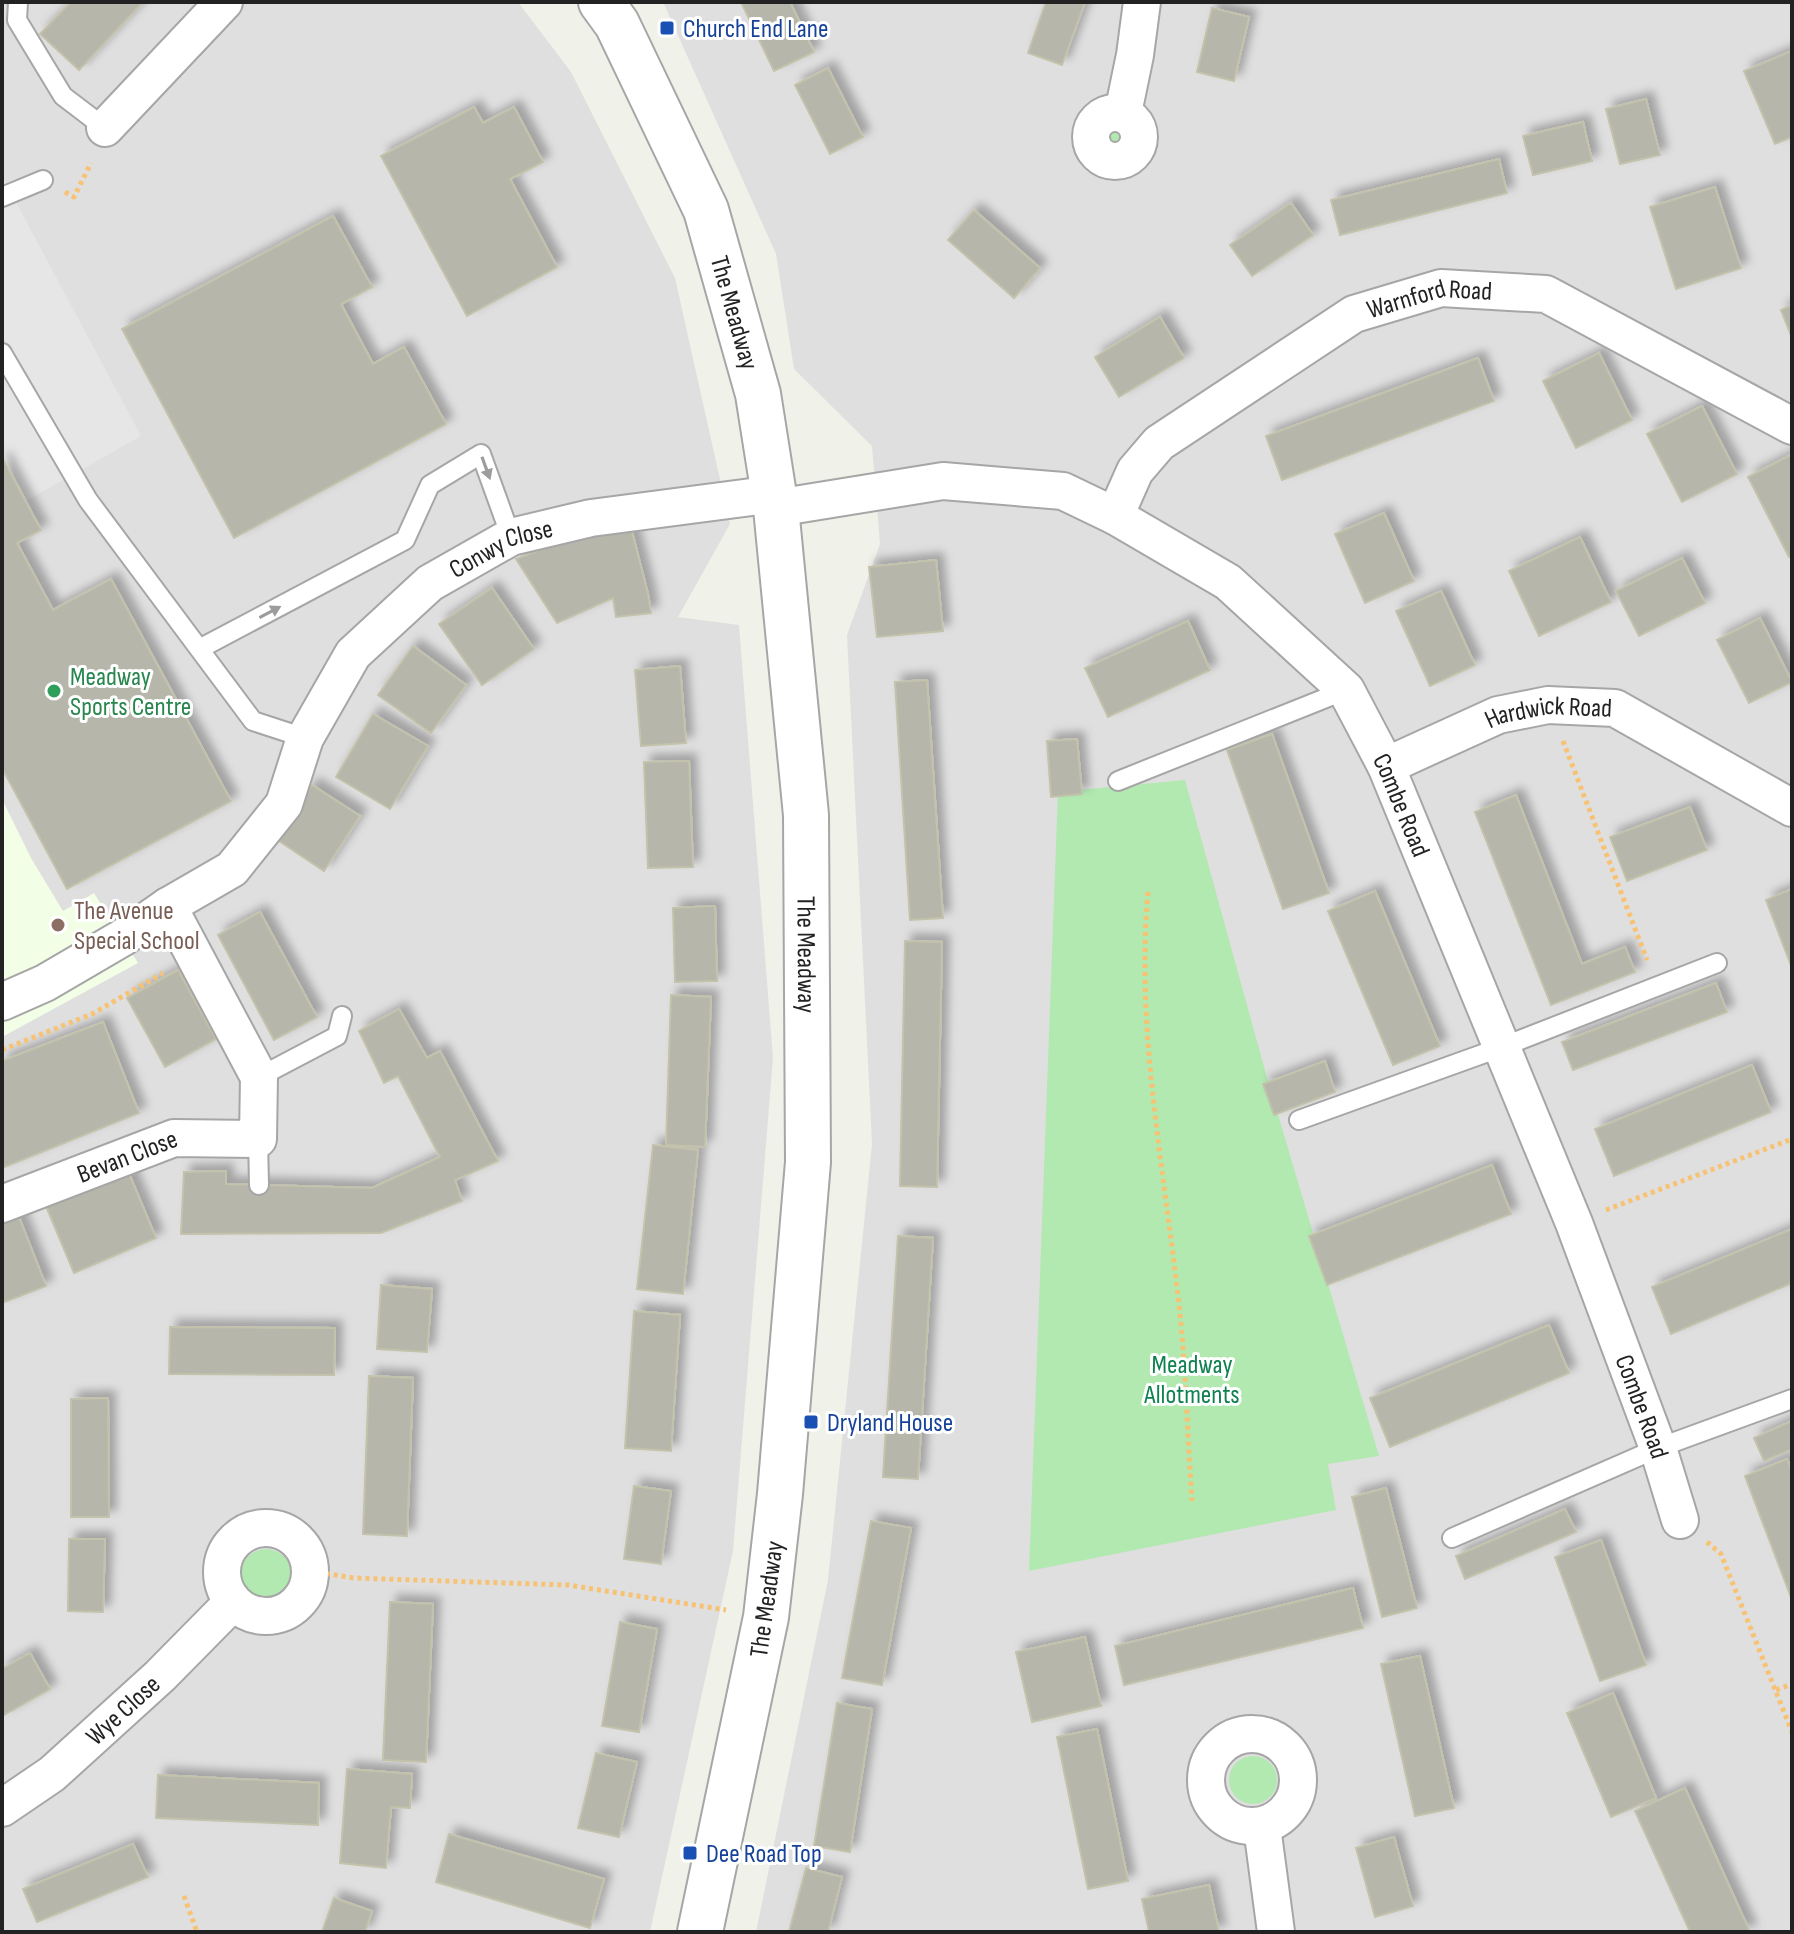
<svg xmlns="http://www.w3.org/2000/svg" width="1794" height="1934" font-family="'Sofia Sans Condensed',sans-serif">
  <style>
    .residential { fill: #e0dfdf }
    .education { fill: #f2fee5 }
    .grass { fill: #b1e9b1 }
    .parking { fill: #e6e6e6 }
    .building { fill: #b7b6ab; stroke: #c3c2ab; stroke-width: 2; filter: url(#shadow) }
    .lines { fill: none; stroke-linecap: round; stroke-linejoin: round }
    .service-casing { stroke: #a6a6a6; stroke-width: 22 }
    .minor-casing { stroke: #a6a6a6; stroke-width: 40 }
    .tertiary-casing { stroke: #a6a6a6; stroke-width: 48 }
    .path { stroke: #f7c274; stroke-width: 5; stroke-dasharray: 4 4; stroke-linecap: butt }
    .service { stroke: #fff; stroke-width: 18 }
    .minor { stroke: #fff; stroke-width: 36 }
    .tertiary { stroke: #fff; stroke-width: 44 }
    .oneway { fill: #9c9c9c }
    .transit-dot { fill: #1a4fb4; stroke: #fff; stroke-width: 3 }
    .leisure-dot { fill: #2e9e5b; stroke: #fff; stroke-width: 3 }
    .education-dot { fill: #8d6e63; stroke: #fff; stroke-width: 3 }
    .labels { text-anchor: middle; stroke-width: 6; stroke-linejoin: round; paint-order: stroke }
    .transit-label { font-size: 26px; fill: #164399; stroke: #fff; text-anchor: start }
    .street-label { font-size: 26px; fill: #222; stroke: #fff }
    .leisure-label { font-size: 26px; fill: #27864d; stroke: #fff; text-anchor: start }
    .education-label { font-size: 26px; fill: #785e54; stroke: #fff; text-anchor: start }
    .park-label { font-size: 26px; fill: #0f8150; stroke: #fff }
  </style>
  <defs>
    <filter id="shadow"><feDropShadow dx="7" dy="-7" stdDeviation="4" flood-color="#0004"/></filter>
  </defs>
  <rect width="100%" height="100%" fill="#f0f1e9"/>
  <!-- residential -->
  <path class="residential" d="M2,2H518L571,72L675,278L730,524L678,617L739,625L773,1058L733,1551L650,1932H2Z
    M663,2H1792V1932H756L828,1580L872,1144L847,635L880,544L872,446L794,369L776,254Z"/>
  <!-- education -->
  <path class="education" d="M2,799L31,858L63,911L94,893L138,963L2,1037Z"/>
  <!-- grass -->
  <path class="grass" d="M1091 138a23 23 0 1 1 46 0a23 23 0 1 1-46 0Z
    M1185,780L1266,1074L1379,1456L1328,1464L1336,1510L1029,1571L1058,792Z
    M241 1574a25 25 0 1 1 50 0a25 25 0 1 1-50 0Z
    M1229 1780a24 24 0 1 1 48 0a24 24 0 1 1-48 0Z"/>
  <!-- parking -->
  <path class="parking" d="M2,176L141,436L26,501L2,457Z"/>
  <!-- building -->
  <path class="building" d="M71,2H143L79,70L40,34Z
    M741,2H790L814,52L774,71Z
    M1046,2H1085L1062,65L1028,53Z
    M1212,8L1249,17L1234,81L1197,72Z
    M1792,51V137L1775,144L1744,71Z
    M828,68L863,137L830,154L795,85Z
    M1646,99L1660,155L1620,164L1606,109Z
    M474,107L483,123L514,107L543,162L510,179L557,267L467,316L381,156Z
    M1583,122L1592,161L1533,175L1523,136Z
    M1499,159L1507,193L1340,235L1331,200Z
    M1715,187L1741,268L1676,289L1650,207Z
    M1291,203L1313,235L1252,276L1230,245Z
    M974,210L1040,268L1014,298L948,240Z
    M333,216L372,287L341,304L373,364L404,347L446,424L234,538L122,329Z
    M1792,305V338L1781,310Z
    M1160,317L1184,358L1119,397L1095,357Z
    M1599,353L1632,420L1576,448L1543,381Z
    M1478,358L1494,401L1282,480L1266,436Z
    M1702,406L1737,474L1682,502L1647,434Z
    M1791,455L1792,556L1789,557L1748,477Z
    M2,457L41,530L17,543L53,610L111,579L231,801L67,889L2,768Z
    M1384,513L1414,581L1365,603L1335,534Z
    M630,524L648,594L651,613L616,617L613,598L557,623L516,559L573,537Z
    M1580,537L1611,602L1539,636L1509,571Z
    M1682,558L1705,603L1639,636L1616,591Z
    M936,560L943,631L877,637L869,567Z
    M492,588L534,649L482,685L439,624Z
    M1441,591L1475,665L1430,686L1396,611Z
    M1760,618L1792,682L1749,703L1717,640Z
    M1188,621L1210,670L1108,717L1085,668Z
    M413,646L466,685L431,733L378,695Z
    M680,666L686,743L641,746L635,670Z
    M927,680L943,918L910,920L895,682Z
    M373,714L428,746L390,809L336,777Z
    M1272,734L1329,893L1283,909L1227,750Z
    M1077,739L1082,794L1051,797L1047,741Z
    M689,761L693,867L648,868L644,762Z
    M312,785L360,816L324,871L276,839Z
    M1516,795L1582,964L1625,947L1635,972L1551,1005L1475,812Z
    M1690,807L1707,850L1627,881L1610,837Z
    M1792,889V968L1766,900Z
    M1375,891L1440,1046L1393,1065L1328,911Z
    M715,906L717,981L675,982L673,908Z
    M260,912L317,1017L274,1040L218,935Z
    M905,941L942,942L937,1187L900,1186Z
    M178,970L216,1039L165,1067L127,998Z
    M1716,983L1727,1012L1573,1070L1562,1042Z
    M671,995L711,997L705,1147L666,1145Z
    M399,1009L427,1058L440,1051L498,1161L455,1180L462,1201L381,1233L181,1234L184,1172L226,1171V1184L372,1188L440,1157L398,1076L384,1083L359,1031Z
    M103,1022L139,1113L2,1168V1061Z
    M1325,1061L1335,1092L1274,1115L1263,1084Z
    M1752,1065L1771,1112L1614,1176L1595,1129Z
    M653,1145L698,1150L683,1294L637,1289Z
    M125,1164L156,1238L74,1273L43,1199Z
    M1492,1165L1511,1214L1327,1285L1309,1236Z
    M17,1212L46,1286L2,1303V1218Z
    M1792,1229V1283L1671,1334L1652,1287Z
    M898,1236L933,1238L918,1479L883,1477Z
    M381,1285L432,1289L427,1352L377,1349Z
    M634,1311L680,1315L671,1451L625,1448Z
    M1549,1325L1569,1373L1390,1447L1370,1398Z
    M170,1327L335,1328L334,1375L169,1374Z
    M369,1376L413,1378L407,1536L363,1534Z
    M108,1398L109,1517H71V1399Z
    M1792,1421V1449L1764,1461L1754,1438Z
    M1787,1459L1792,1472V1600L1745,1476Z
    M634,1486L671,1491L661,1564L624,1559Z
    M1386,1488L1417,1608L1382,1617L1352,1497Z
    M1565,1509L1576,1532L1465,1579L1456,1556Z
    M871,1521L911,1528L882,1685L842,1678Z
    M69,1539H105L103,1612L68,1611Z
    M1601,1540L1646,1665L1600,1681L1555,1557Z
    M1353,1588L1363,1628L1124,1685L1115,1646Z
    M390,1602L433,1604L426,1762L383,1760Z
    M620,1622L657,1629L639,1732L602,1726Z
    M1085,1637L1101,1706L1032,1722L1016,1652Z
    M30,1653L50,1689L2,1716V1669Z
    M1420,1656L1454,1808L1415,1816L1381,1664Z
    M1613,1693L1656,1798L1611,1817L1567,1713Z
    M837,1703L872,1709L850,1852L814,1846Z
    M1097,1729L1128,1881L1088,1889L1057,1737Z
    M596,1753L637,1762L619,1837L578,1828Z
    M347,1769L412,1774L410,1808L391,1807L386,1868L340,1863Z
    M158,1775L319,1783L318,1825L156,1818Z
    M1685,1788L1750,1932H1690L1635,1811Z
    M449,1834L604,1879L590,1928L436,1882Z
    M1394,1837L1413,1906L1375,1917L1356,1848Z
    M133,1844L148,1877L37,1922L23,1889Z
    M806,1868L842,1877L828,1932H789Z
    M1209,1885L1219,1932H1149L1142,1899Z
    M334,1898L372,1911L365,1932H322Z"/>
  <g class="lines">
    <!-- service casing -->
    <g class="service-casing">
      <path id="service" d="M18,2L17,20L63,96L105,128
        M2,197L43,180
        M2,353L88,500L253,721L305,738
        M201,648L405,540L430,485L481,454L511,537
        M1118,781L1346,690
        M259,1077L337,1036L342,1016
        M1299,1120L1502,1047L1717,963
        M258,1139L259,1185
        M1452,1538L1658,1448L1792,1399"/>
    </g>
    <!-- minor casing -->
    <g class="minor-casing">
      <g id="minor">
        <path d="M1123,113L1135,55L1142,2"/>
        <circle cx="1115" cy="137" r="24"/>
        <path d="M105,128L224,2"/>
        <path id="s1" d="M776,508L943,481L1063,491L1115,516L1228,582L1346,690L1386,766L1574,1223L1658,1448L1680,1520"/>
        <path id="s2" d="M1115,516L1135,471L1159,443L1354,314L1441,288L1546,294L1792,426"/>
        <path id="s3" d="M1386,766L1498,715L1548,705L1615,708L1792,808"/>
        <path id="s4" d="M2,1002L45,983L122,938L168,906L232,869L284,804L305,738L353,654L430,583L511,537L591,518L774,494"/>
        <path id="s5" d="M2,1204L174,1138L258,1139L259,1077L168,906"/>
        <circle cx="266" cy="1572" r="44"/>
        <circle cx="1252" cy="1780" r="46"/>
        <path id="s6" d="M2,1808L52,1774L160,1676L233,1602"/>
        <path d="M1262,1827L1276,1932"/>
      </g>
    </g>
    <!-- tertiary casing -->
    <g class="tertiary-casing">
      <g id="tertiary">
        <path id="s7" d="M601,2L617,24L706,210L758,394L776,508L806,815L808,1162L780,1494L766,1617L700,1932"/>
      </g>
    </g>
    <!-- path -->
    <path class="path" d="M65,192L74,197L91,163
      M1563,741L1647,960
      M1148,892C1136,1024 1162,1157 1177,1288C1186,1358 1187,1430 1192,1501
      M2,1050L92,1014L163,973
      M1606,1210L1792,1139
      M1707,1542L1721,1554L1792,1732
      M310,1571L354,1578L568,1585L726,1610
      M1776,1690L1792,1684
      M184,1896L197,1932"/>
    <!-- service -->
    <use href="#service" class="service"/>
    <!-- minor -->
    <use href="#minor" class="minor"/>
    <!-- tertiary -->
    <use href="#tertiary" class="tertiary"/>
  </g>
  <!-- one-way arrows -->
  <defs><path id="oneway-solid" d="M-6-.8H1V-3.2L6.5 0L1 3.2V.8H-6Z" transform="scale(2)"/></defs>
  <g class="oneway">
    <use href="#oneway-solid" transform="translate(486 468) rotate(70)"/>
    <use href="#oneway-solid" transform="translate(270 612) rotate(-28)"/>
  </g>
  <!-- markers -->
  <g class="transit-dot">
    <rect x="659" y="20" width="16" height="16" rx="4"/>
    <rect x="803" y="1414" width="16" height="16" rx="4"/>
    <rect x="682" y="1845" width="16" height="16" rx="4"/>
  </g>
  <circle class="leisure-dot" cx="54" cy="691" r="8"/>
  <circle class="education-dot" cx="58" cy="925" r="8"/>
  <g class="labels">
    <!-- transit labels -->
    <g class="transit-label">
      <text x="683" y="37">Church End Lane</text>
      <text x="827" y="1431">Dryland House</text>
      <text x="706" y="1862">Dee Road Top</text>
    </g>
    <!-- street labels -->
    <g class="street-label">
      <text dy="9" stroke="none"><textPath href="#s2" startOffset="398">Warnford Road</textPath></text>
      <text dy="9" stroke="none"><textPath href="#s7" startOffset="340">The Meadway</textPath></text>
      <text dy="9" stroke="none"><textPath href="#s4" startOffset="700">Conwy Close</textPath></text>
      <text dy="9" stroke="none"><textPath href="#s3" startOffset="174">Hardwick Road</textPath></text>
      <text dy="9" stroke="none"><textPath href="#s1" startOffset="766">Combe Road</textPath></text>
      <text dy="9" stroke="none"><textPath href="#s7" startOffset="988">The Meadway</textPath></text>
      <text dy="9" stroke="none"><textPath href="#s5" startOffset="134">Bevan Close</textPath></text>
      <text dy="9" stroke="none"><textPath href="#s1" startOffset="1414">Combe Road</textPath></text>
      <text transform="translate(766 1599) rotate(-82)" y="9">The Meadway</text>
      <text dy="9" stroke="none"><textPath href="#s6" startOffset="156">Wye Close</textPath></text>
    </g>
    <!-- leisure labels -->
    <g class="leisure-label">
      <text x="70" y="685">Meadway<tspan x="70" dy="30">Sports Centre</tspan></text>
    </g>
    <!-- education labels -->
    <g class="education-label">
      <text x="74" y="919">The Avenue<tspan x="74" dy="30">Special School</tspan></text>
    </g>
    <!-- park labels -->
    <g class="park-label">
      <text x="1192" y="1373">Meadway<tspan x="1192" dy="30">Allotments</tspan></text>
    </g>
  </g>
  <!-- border -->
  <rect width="1794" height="1934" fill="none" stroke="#222222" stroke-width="8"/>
</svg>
